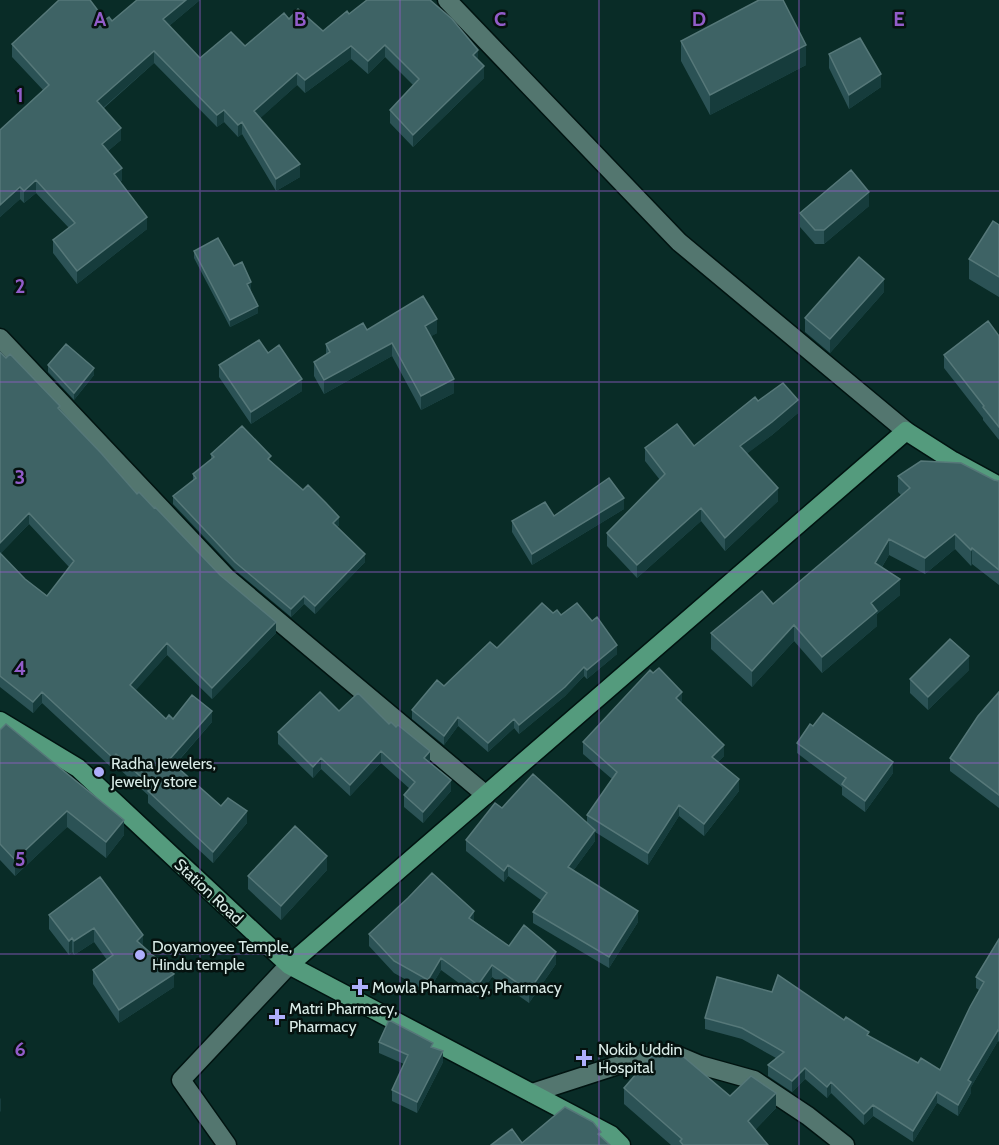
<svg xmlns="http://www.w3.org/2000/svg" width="999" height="1145" font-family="Cabin,sans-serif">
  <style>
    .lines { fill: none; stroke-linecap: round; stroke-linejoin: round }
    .street-casing { stroke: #001310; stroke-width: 21 }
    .secondary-casing { stroke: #001310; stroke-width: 21 }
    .primary-casing { stroke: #001310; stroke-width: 21 }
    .street { stroke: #53766f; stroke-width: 18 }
    .secondary { stroke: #53766f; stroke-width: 18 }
    .primary { stroke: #549b7d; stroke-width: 18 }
    .wall { fill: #2b5255; fill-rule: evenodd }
    .shaded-wall { fill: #163c3c }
    .building { fill: #3e6365; stroke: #567879; stroke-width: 1.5 }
    .grid { fill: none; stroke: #925cc9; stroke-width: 1.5; stroke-opacity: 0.55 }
    .poi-dot { fill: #aeaefb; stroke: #05120f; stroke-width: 2 }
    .labels { text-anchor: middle; stroke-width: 5; stroke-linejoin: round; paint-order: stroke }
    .poi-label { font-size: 16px; fill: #d9ebe7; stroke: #05120f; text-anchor: start }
    .street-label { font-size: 16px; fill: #d9ebe7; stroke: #05120f }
    .grid-label { font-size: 20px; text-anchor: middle; font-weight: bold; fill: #925cc9; stroke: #05120f; stroke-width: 5; stroke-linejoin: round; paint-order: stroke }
  </style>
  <rect width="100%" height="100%" fill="#092c27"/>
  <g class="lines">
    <!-- street casing -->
    <g class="street-casing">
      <path id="street" d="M0,338L227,578L486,795
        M532,1093L646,1056L674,1054L700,1065L754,1080L808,1116L845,1145
        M227,1145L181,1080L289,965"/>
    </g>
    <!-- secondary casing -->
    <g class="secondary-casing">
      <path id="secondary" d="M447,0L679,242L906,431"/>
    </g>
    <!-- primary casing -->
    <g class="primary-casing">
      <path id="primary" d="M0,721L78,768L289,965L611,1135L621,1145
        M289,965L906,431L953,461L999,486"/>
    </g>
    <!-- street -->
    <use href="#street" class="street"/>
    <!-- secondary -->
    <use href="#secondary" class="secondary"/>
    <!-- primary -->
    <use href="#primary" class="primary"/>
  </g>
  <!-- wall -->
  <path class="wall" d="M137,0H200L169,26L200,58L245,46L289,19L323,31L349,14L478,60L484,78L413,147L390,123V110L413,85L385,57L368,74L351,59L305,93L297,85L260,118L300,177L276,191L242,134L238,137L224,122L217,127L154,63L104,108L121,140L108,151L122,180L120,182L147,229L77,284L53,253V240L69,228L36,193L24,203L20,199L0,217V130L43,90L12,57V44L105,20L112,21Z
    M681,41L806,65L710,115L681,61Z
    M829,54L881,87L849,109L829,68Z
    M869,206L824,244H815L800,227V213Z
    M999,225V297L969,279V259Z
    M194,251L234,266L251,289L250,290L258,313L230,327L194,258Z
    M884,292L830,353L805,332V318Z
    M367,330L437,333L431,336L454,393L421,410L392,356L324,394L314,376V362L326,355V344Z
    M999,336V440L983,420V418L944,368V355Z
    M0,352L60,409L137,494L154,508L276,633L212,699L167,655L135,690L166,719L212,722L175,765L221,806L247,823L213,863L148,803V795L116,766L113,769L42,703L33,713L0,687ZM29,524L69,567L47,596L25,579L0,554Z
    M48,365L94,375L74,400L48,372Z
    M219,365L302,391L251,424L219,377Z
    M758,401L798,413L772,435L747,453L778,501L725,551L701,521L637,578L607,546V533L660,480L645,461V448L694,446Z
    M211,454L271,461L339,525L337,527L365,562L315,614L304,604L291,617L235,570L173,504V496L193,481V474L211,460Z
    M898,476L999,481V585L972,564L971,566L955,549L925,574L889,555L882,567L900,595L877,614V626L822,673L794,641L752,687L711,649V633L773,604L901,495L898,492Z
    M624,509L532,565L512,532V521L554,516Z
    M553,613L561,615L617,654L587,679L584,676L565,696L519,734L514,728L488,752L458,726L444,745L412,719V710L444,686L497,648Z
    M969,670L928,710L910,693V679Z
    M999,692V808L950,771V758Z
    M682,703L724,756L718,762L739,791L704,836L679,816L648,865L595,832V841L573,871L638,922L609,968L533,923V912L541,900L508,876L504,882L466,851V840L502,808L587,822V815L612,779L583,754V742Z
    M339,711L430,763L451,791L423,823L404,807V795L410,789L381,763L350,796L321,769L313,778L278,744V732Z
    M0,730L124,835L106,858L67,827L15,876L0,860Z
    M797,743L893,773L865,812L842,795V787L797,753Z
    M327,870L281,920L248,889V876Z
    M100,877L143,946L174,987L119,1023L93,984V970L107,960L94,942L74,955L72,952L69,955L49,929V915Z
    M474,921L509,946L556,964L529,1003L492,977L478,997L441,970L428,992L394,973L369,946V934Z
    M999,939V1042L998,1041L971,1087V1093L958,1116L937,1103L913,1142L873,1116L864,1125L831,1093L827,1098L805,1079L792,1092L768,1076V1065L776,1058L742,1039L705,1029V1018L844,1020L869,1036L918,1063L940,1070L979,990L976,988V977Z
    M379,1042L433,1048L443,1062L417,1113L392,1101V1090L404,1064L379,1053Z
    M624,1088L730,1096L776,1108L755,1130L768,1145H671L624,1104Z"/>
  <!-- shaded-wall -->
  <path class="shaded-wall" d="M186,0H200L163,31V19Z
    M385,45V57L368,74V61Z
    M806,45V65L710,115V95Z
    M351,46V59L305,93V80Z
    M478,50V63L473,55Z
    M154,51V63L97,113V101Z
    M484,66V78L413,147V135Z
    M297,73V85L254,124V111Z
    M881,74V87L849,109V95Z
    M224,110V122L217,127V115Z
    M242,122V134L238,137V125Z
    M121,128V140L102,156V144Z
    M300,164V177L276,191V179Z
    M122,168V180L114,187V174Z
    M36,180V193L24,203V191Z
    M20,187V199L0,217V205Z
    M869,192V206L824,244V230Z
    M147,217V229L77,284V271Z
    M884,279V292L830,353V339Z
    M251,282V289L247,291V284Z
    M258,306V313L230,327V320Z
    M437,319V333L425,340V326Z
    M392,343V356L324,394V380Z
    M94,368V375L74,400V393Z
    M302,379V391L251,424V412Z
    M454,379V393L421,410V396Z
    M798,400V413L772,435L740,459V446Z
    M778,488V501L725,551V538Z
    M624,498V509L532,565V554Z
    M701,508V521L637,578V565Z
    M29,513V524L0,554V543Z
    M339,517V525L333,531V523Z
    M955,534V549L925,574V558Z
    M889,539V555L875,578V563Z
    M972,548V564L971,566V550Z
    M365,554V562L315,614V606Z
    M900,579V595L877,614V626L822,673V657L871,603Z
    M304,596V604L291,617V609Z
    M276,622V633L212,699V688Z
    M794,625V641L752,687V671Z
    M167,643V655L130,697V685Z
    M617,645V654L587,679V670Z
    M969,656V670L928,710V697Z
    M584,667V676L565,696L519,734V725Z
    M42,692V703L33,713V702Z
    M682,692V703L676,709V698Z
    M212,711V722L169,771V760Z
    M458,717V726L444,745V736Z
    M514,719V728L488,752V743Z
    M724,745V756L712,769V757Z
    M381,751V763L350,796V785Z
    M430,751V763L424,758Z
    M116,754V766L113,769V758Z
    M321,758V769L313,778V767Z
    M893,762V773L865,812V801Z
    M739,779V791L704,836V824Z
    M451,780V791L423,823V812Z
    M679,805V816L648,865V853Z
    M67,811V827L15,876V860Z
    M247,811V823L213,863V852Z
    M124,820V835L106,858V842Z
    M595,830V841L568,878V867Z
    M327,856V870L281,920V906Z
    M508,865V876L504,882V871Z
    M474,911V923L469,918Z
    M638,911V922L609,968V957Z
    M94,928V942L74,955V941Z
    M143,935V948L137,941Z
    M72,938V952L69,955V941Z
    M556,952V964L529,1003V991Z
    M441,958V970L428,992V980Z
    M492,965V977L478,997V985Z
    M174,974V987L119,1023V1010Z
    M998,1030V1041L971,1087V1093L958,1116V1105L968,1080Z
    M443,1051V1062L417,1113V1102Z
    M805,1068V1079L792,1092V1081Z
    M831,1082V1093L827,1098V1087Z
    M937,1092V1103L913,1142V1131Z
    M776,1093V1108L748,1137V1121Z
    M1,1098V1111L0,1112V1099Z
    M873,1105V1116L864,1125V1114Z"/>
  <!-- building -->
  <path class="building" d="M59,0H90L105,20L109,17L112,21L137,0H186L163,19L200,58L231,32L245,46L284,13L289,19L298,9L323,31L347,11L349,14L367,0H430L452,19L478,50L473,55L484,66L413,135L390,110L419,79L385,45L368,61L351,46L305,80L297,73L254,111L300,164L276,179L242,122L238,125L224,110L217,115L154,51L97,101L121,128L102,144L122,168L114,174L147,217L77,271L53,240L75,223L36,180L24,191L20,187L0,205V130L49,85L12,44Z
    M759,0H783L806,45L710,95L681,41Z
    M860,38L881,74L849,95L829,54Z
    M851,170L869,192L824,230H815L800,213Z
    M993,221L999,225V277L969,259Z
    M218,238L234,266L242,262L251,282L247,284L258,306L230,320L194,251Z
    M859,257L884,279L830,339L805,318Z
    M423,296L437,319L425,326L454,379L421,396L392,343L324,380L314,362L330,352L326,344L363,323L367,330Z
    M988,321L999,336V427L983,407L984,406L944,355Z
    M259,340L268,353L279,345L302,379L251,412L219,365Z
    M66,344L94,368L74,393L48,365Z
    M0,352L6,358L10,354L60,406L58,408L101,453L137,494L139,492L154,508L155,507L220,575L276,622L212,688L167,643L130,685L166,719L169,715L173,719L192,695L212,711L169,760L221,806L228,798L247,811L213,852L148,791L152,787L116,754L113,758L42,692L33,702L0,676V553L25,579L47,596L74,561L29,513L0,543Z
    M783,383L798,400L772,422L740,446L778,488L725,538L701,508L637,565L607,533L665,474L645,448L677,424L694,446L755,397L758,401Z
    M242,426L271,456L268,459L303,490L308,485L326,503L339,517L333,523L365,554L315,606L304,596L291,609L235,562L173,496L196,478L193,474L214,457L211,454Z
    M921,461L961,463L994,480L999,481V570L972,548L971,550L955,534L925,558L889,539L875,563L900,579L871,603L877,611L822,657L794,625L752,671L711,633L762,591L773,604L910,488L898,476Z
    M609,478L624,498L532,554L512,521L545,502L554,516Z
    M542,603L553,613L557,610L561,615L577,603L592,621L597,617L617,645L587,670L584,667L565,687L519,725L514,719L488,743L458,717L444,736L412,710L437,680L444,686L490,642L497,648Z
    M950,639L969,656L928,697L910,679Z
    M659,668L682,692L676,698L724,745L712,757L739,779L704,824L679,805L648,853L587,815L617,772L583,742L650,670L653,673Z
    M320,692L339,711L358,693L389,724L391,722L396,727L398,725L430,751L424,758L451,780L423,812L404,795L415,782L381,751L350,785L321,758L313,767L278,732Z
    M999,692V795L950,758L978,716Z
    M823,713L893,762L865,801L842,784L846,778L797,743L810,724L813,726Z
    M6,724L124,820L106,842L67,811L15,860L0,844V730Z
    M533,774L595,830L568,867L638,911L609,957L533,912L547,893L508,865L504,871L466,840L495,803L502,808Z
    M295,826L327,856L281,906L248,876Z
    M432,873L474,911L469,918L509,946L524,925L556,952L529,991L492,965L478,985L441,958L428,980L394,961L369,934L408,898Z
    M100,877L143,935L137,941L174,974L119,1010L93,970L113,955L94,928L74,941L72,938L69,941L49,915Z
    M999,939V1031L998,1030L968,1080L971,1082L958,1105L937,1092L913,1131L873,1105L864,1114L831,1082L827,1087L805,1068L792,1081L768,1065L784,1052L742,1028L705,1018L717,977L772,992L778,975L844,1020L846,1017L869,1032L867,1035L918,1063L921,1058L940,1070L970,1007L984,982L976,977Z
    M389,1020L433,1043L431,1047L443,1051L417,1102L392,1090L408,1055L379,1042Z
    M672,1050L679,1053L730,1096L751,1076L776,1093L748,1121L768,1145H683L680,1141L682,1139L624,1088L656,1051Z
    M565,1107L593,1122L601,1132L598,1134L610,1145H491L512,1129L522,1143Z"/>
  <!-- grid -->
  <path class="grid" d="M200,0V1145M400,0V1145M599,0V1145M799,0V1145M0,191H999M0,382H999M0,572H999M0,763H999M0,954H999"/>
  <!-- markers -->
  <g class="poi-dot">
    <circle cx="99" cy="772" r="6"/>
    <circle cx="140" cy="955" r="6"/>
    <path d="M357 978h6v6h6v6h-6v6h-6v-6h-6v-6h6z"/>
    <path d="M274 1008h6v6h6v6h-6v6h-6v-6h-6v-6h6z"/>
    <path d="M581 1049h6v6h6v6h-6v6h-6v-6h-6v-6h6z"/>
  </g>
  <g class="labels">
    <!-- poi labels -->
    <g class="poi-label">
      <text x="111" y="769">Radha Jewelers,<tspan x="111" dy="18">Jewelry store</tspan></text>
      <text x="152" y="952">Doyamoyee Temple,<tspan x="152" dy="18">Hindu temple</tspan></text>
      <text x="372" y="993">Mowla Pharmacy, Pharmacy</text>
      <text x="289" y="1014">Matri Pharmacy,<tspan x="289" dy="18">Pharmacy</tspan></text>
      <text x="598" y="1055">Nokib Uddin<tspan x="598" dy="18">Hospital</tspan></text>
    </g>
    <!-- street labels -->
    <g class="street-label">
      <text transform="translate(209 891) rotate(43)" y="6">Station Road</text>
    </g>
  </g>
  <g class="grid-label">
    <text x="100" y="26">A</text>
    <text x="300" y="26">B</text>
    <text x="500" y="26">C</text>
    <text x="699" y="26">D</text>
    <text x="899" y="26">E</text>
    <text x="20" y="102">1</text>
    <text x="20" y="293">2</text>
    <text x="20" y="484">3</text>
    <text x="20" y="675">4</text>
    <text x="20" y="866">5</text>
    <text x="20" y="1056">6</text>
  </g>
</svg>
